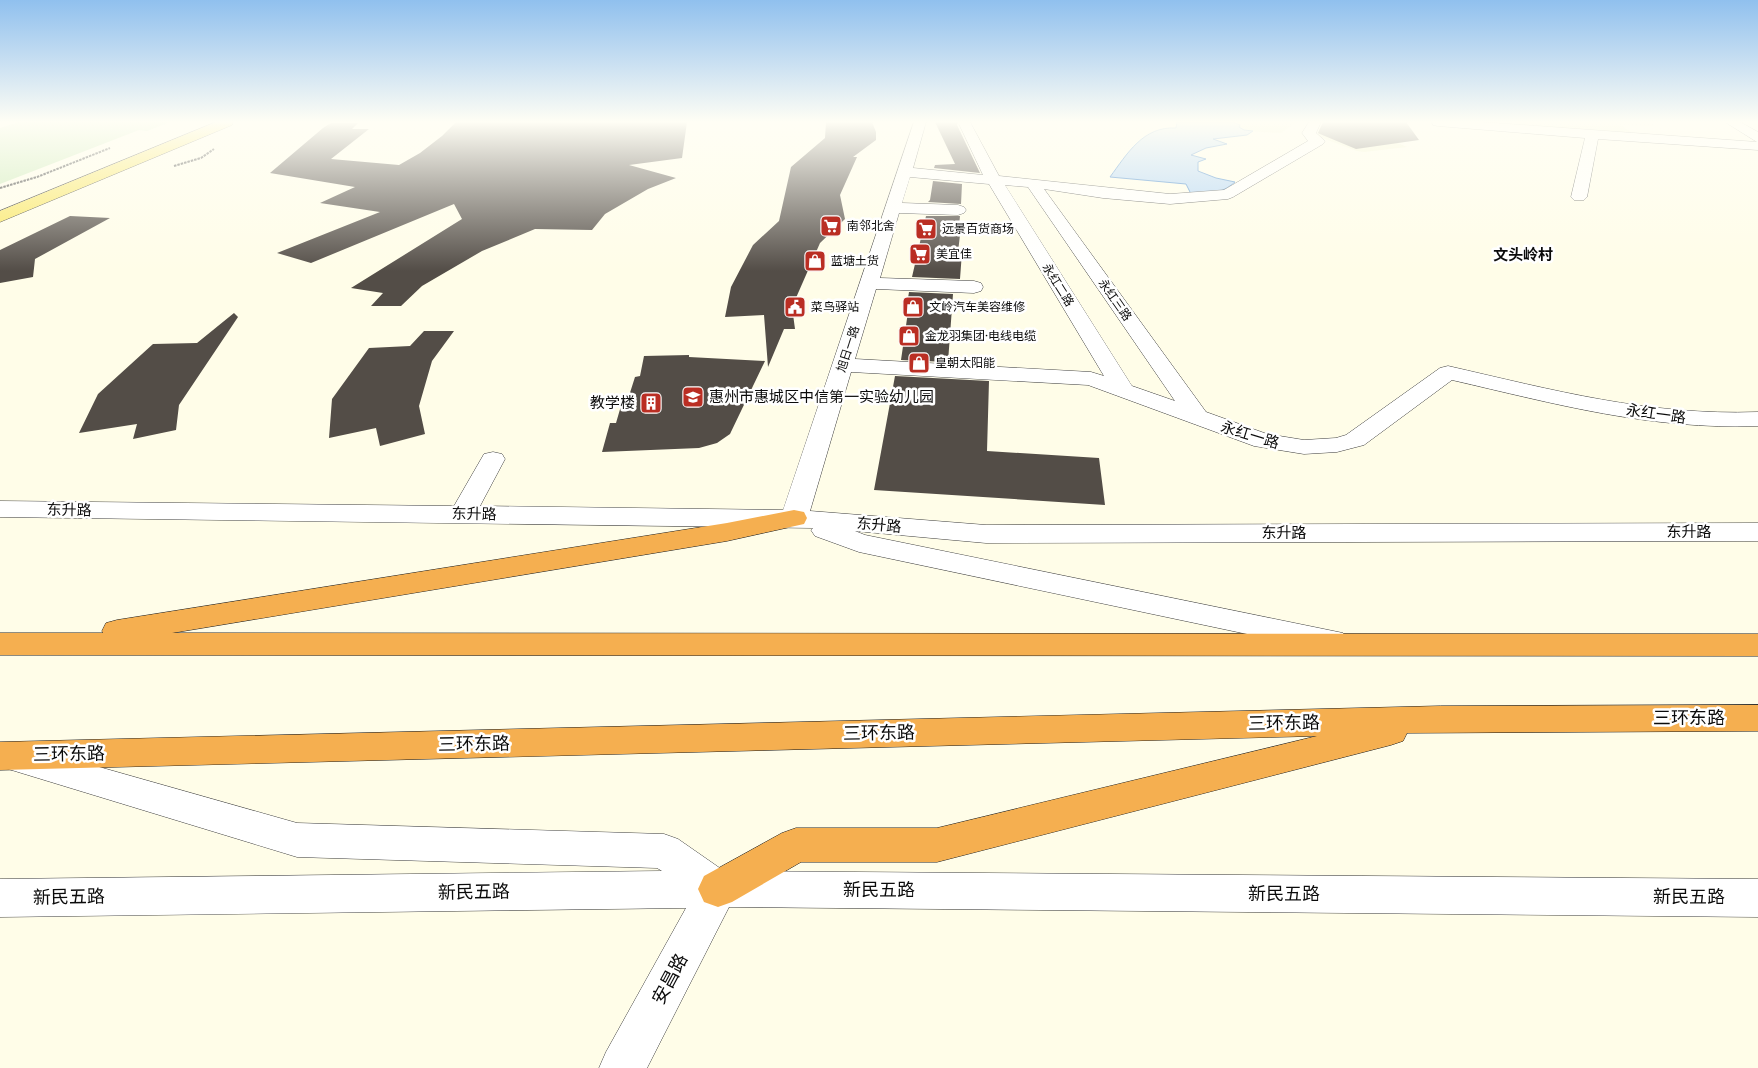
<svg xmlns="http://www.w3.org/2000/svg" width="1758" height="1068" font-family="'Roboto Serif','Noto Sans SC',serif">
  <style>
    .farmland { fill: #f3f4c9 }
    .green { fill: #c8e8b3 }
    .water { fill: #add2f6; stroke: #347ecd }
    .building { fill: #534d47 }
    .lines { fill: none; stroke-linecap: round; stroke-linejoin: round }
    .minor-casing { stroke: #3e3e3e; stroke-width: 1 }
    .major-casing { stroke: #1c1c1c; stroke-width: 1 }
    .highway-casing { stroke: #1c1c1c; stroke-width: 1 }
    .path { stroke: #2d2d2d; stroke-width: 2; stroke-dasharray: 2.5 1; stroke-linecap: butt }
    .minor { fill: #fff; fill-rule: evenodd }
    .major { fill: #f9e65e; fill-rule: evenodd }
    .highway { fill: #f5af50; fill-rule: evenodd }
    .labels { text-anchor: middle; stroke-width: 5; stroke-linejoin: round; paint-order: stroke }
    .far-poi-label { font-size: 12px; fill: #0b0b0b; stroke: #fff; text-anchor: start }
    .far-street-label { font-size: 12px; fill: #0b0b0b; stroke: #fff }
    .far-quarter-label { font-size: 15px; font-weight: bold; fill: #0b0b0b; stroke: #fff }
    .poi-label { font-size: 15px; fill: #0b0b0b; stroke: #fff; text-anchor: start }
    .street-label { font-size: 15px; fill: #0b0b0b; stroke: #fff }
    .near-street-label { font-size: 18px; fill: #0b0b0b; stroke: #fff }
  </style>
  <rect width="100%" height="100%" fill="#fffde8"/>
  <!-- farmland -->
  <path class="farmland" d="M1233,122H1297L1281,133L1244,131L1239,126L1240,125Z
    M1514,122H1648L1655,126L1621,125L1633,134L1520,128Z
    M1321,126L1391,140L1407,147L1364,152L1357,151L1317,136Z"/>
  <!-- green -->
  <path class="green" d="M18,122H170L147,131L139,130L0,184V128Z"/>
  <!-- water -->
  <path class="water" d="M1177,122H1233L1240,125L1239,127L1244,130L1253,131L1247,135L1213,139L1227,144L1206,148L1191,155L1206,159L1198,162V171L1216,178L1235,182C1221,194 1210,194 1191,194L1186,184L1110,177C1127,154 1143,126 1176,128Z"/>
  <!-- building -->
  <path class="building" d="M456,122H687L682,158L629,165L676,178L648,189L605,214L592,230L535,229L482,251L422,286L401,306H371L383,293L351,288L462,219L454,204L311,263L277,253L380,212L320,203L355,187L270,173L323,128L331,123H358L352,129H369L331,159L399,165L420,153L442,136Z
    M826,122H872L876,132V140L853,157H857L840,195L845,219L820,243L792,307L795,329H784L768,367L764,315L725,317L731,287L753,245L779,221L791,167L825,138Z
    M935,122H958L957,125L980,173L934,168L935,165L955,164Z
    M1323,122H1406L1419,140L1356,149L1320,134L1318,133Z
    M933,181L962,184L961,204L928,202L930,200Z
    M70,216L110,218L35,259L33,277L0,283V250Z
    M926,216H960L958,235H960L958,252H962L960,279L912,277Z
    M909,292L953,294L948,362L901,360L910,298H908Z
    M234,313L238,317L179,405L176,430L133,439L137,424L79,433L98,394L153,344L197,343Z
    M424,331H454L432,361L419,406L425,434L380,446L376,428L329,438L332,399L369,348L410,346Z
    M689,355V357L765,361L730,434L717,443L699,448L602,452L610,423H616L623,399H628L635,377L640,376L644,356Z
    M895,376L989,381L987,451L1099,458L1105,505L874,490Z"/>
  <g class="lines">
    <!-- minor casing -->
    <g class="minor-casing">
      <path id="minor" d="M914,122H926L913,168L983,175L959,124L960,122H970L999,176L1170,194L1224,190L1308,141L1302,133L1309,122H1321L1316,133L1325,141L1323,144L1233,197L1228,199L1170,204L1103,198L1044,189L1206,412L1267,434L1304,440L1336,438L1346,435L1440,368L1448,366C1553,390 1649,416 1758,412V426C1650,430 1556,404 1452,380L1364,445L1337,452L1304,454L1254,446L1088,385L851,372L810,511L986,525L1758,523V541L986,543L855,531L865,535L1343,633L1348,641L1343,649L1332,652L859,552L815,536L811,530L813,528L0,517V501L454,506L484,454L493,452L502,454L505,459L480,506L783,510ZM910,177L989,184L1104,376L1091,372L855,359L876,289L974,293L981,291L983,287L981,283L974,281L880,278L899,213L958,215L964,213L966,210L964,207L958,205L902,203ZM1005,185L1028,187L1175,401L1132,386Z
        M1432,122H1481L1757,142L1725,122H1740L1758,132V150L1598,139L1587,197L1584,200H1574L1571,197L1585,138L1438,126L1433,125Z
        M18,744L297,823L664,834L678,839L724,871L1758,879V917L729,907L647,1068H599L606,1052L686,908L0,917V879L662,871L657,868L297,857L5,768L0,758L5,748Z"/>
    </g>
    <!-- major casing -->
    <g class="major-casing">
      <path id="major" d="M216,122H233L232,125L0,222V211Z"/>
    </g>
    <!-- highway casing -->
    <g class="highway-casing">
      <path id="highway" d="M794,510L804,512L807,518L804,524L727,541L172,633L1758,634V656L0,655V633H103L102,631L106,623L117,620L727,523Z
        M1758,705V731L1407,733L1403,741L1391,745L937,862H801L732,902L718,907L704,902L698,889L704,876L782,833L796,828H937L1317,736L0,770V742L1440,706Z"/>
    </g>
    <!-- path -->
    <path class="path" d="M174,166L201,158L214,149
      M0,188L37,177L110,148"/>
    <!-- minor -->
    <use href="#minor" class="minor"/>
    <!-- major -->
    <use href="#major" class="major"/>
    <!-- highway -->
    <use href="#highway" class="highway"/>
  </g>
  <!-- sky -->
  <linearGradient id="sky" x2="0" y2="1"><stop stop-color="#90c0ee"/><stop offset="0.45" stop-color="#fffef5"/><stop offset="1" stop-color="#fffef5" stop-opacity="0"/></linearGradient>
  <rect width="1758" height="271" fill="url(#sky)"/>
  <!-- icons -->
  <defs>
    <g id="supermarket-square" transform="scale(1.125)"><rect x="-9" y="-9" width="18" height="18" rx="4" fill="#ba2e23" stroke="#fff"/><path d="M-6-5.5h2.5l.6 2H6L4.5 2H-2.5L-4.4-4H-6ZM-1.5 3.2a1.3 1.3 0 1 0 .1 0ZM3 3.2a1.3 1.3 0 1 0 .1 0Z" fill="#fff"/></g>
    <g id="shop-square" transform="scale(1.125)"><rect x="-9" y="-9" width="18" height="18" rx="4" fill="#ba2e23" stroke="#fff"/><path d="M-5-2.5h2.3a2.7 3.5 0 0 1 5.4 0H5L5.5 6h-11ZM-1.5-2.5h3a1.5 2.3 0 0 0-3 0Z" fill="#fff"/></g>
    <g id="civic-square" transform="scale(1.125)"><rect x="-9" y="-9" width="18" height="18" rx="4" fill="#ba2e23" stroke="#fff"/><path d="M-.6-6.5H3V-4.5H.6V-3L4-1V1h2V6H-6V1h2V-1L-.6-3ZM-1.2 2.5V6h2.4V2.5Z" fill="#fff"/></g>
    <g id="school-square" transform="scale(1.125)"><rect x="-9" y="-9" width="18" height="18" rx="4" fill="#ba2e23" stroke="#fff"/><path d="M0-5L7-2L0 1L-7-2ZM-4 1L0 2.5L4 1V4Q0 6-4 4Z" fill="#fff"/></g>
    <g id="building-square" transform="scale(1.125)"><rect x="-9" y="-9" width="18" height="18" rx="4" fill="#ba2e23" stroke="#fff"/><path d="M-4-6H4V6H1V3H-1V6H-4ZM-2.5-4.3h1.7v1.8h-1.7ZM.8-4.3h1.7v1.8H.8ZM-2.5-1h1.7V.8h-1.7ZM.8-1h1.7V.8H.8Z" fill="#fff"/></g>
  </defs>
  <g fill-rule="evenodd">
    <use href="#supermarket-square" x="831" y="226"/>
    <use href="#supermarket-square" x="926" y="229"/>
    <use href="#supermarket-square" x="920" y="254"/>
    <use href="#shop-square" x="815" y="261"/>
    <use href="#civic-square" x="795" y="307"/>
    <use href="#shop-square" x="913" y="307"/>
    <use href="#shop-square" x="909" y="336"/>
    <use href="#shop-square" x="919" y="363"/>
    <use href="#school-square" x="693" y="397"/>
    <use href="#building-square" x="651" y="403"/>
  </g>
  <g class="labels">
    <!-- far-poi labels -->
    <g class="far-poi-label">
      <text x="847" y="230">南邻北舍</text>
      <text x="942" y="233">远景百货商场</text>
      <text x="936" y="258">美宜佳</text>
      <text x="831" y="265">蓝塘土货</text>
      <text x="811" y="311">菜鸟驿站</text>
      <text x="929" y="311">文岭汽车美容维修</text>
      <text x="925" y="340">金龙羽集团·电线电缆</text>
      <text x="935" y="367">皇朝太阳能</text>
    </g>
    <!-- far-street labels -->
    <g class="far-street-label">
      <text transform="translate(1058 285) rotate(58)" y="4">永红二路</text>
      <text transform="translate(1115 300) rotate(55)" y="4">永红三路</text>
      <text transform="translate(848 349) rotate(-72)" y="4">旭日一路</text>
    </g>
    <!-- far-quarter labels -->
    <g class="far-quarter-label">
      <text x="1523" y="260">文头岭村</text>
    </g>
    <!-- poi labels -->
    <g class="poi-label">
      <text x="709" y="402">惠州市惠城区中信第一实验幼儿园</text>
      <text x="635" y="408" text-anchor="end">教学楼</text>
    </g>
    <!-- street labels -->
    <g class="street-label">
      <text transform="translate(1656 414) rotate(8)" y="5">永红一路</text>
      <text transform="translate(1250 435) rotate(17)" y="5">永红一路</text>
      <text transform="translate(69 510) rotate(1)" y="5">东升路</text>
      <text transform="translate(474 514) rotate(1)" y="5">东升路</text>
      <text transform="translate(879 525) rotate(5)" y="5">东升路</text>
      <text x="1689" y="537">东升路</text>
      <text x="1284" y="538">东升路</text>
    </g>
    <!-- near-street labels -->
    <g class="near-street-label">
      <text x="1689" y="724">三环东路</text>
      <text transform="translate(1284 723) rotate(-1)" y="6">三环东路</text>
      <text transform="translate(879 733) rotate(-1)" y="6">三环东路</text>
      <text transform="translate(474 744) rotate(-1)" y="6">三环东路</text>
      <text transform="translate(69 754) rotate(-1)" y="6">三环东路</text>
      <text x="879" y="896">新民五路</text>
      <text transform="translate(474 892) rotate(-1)" y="6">新民五路</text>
      <text x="1284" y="900">新民五路</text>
      <text transform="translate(69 897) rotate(-1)" y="6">新民五路</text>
      <text x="1689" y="903">新民五路</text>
      <text transform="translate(670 979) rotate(-62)" y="6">安昌路</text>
    </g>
  </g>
</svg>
